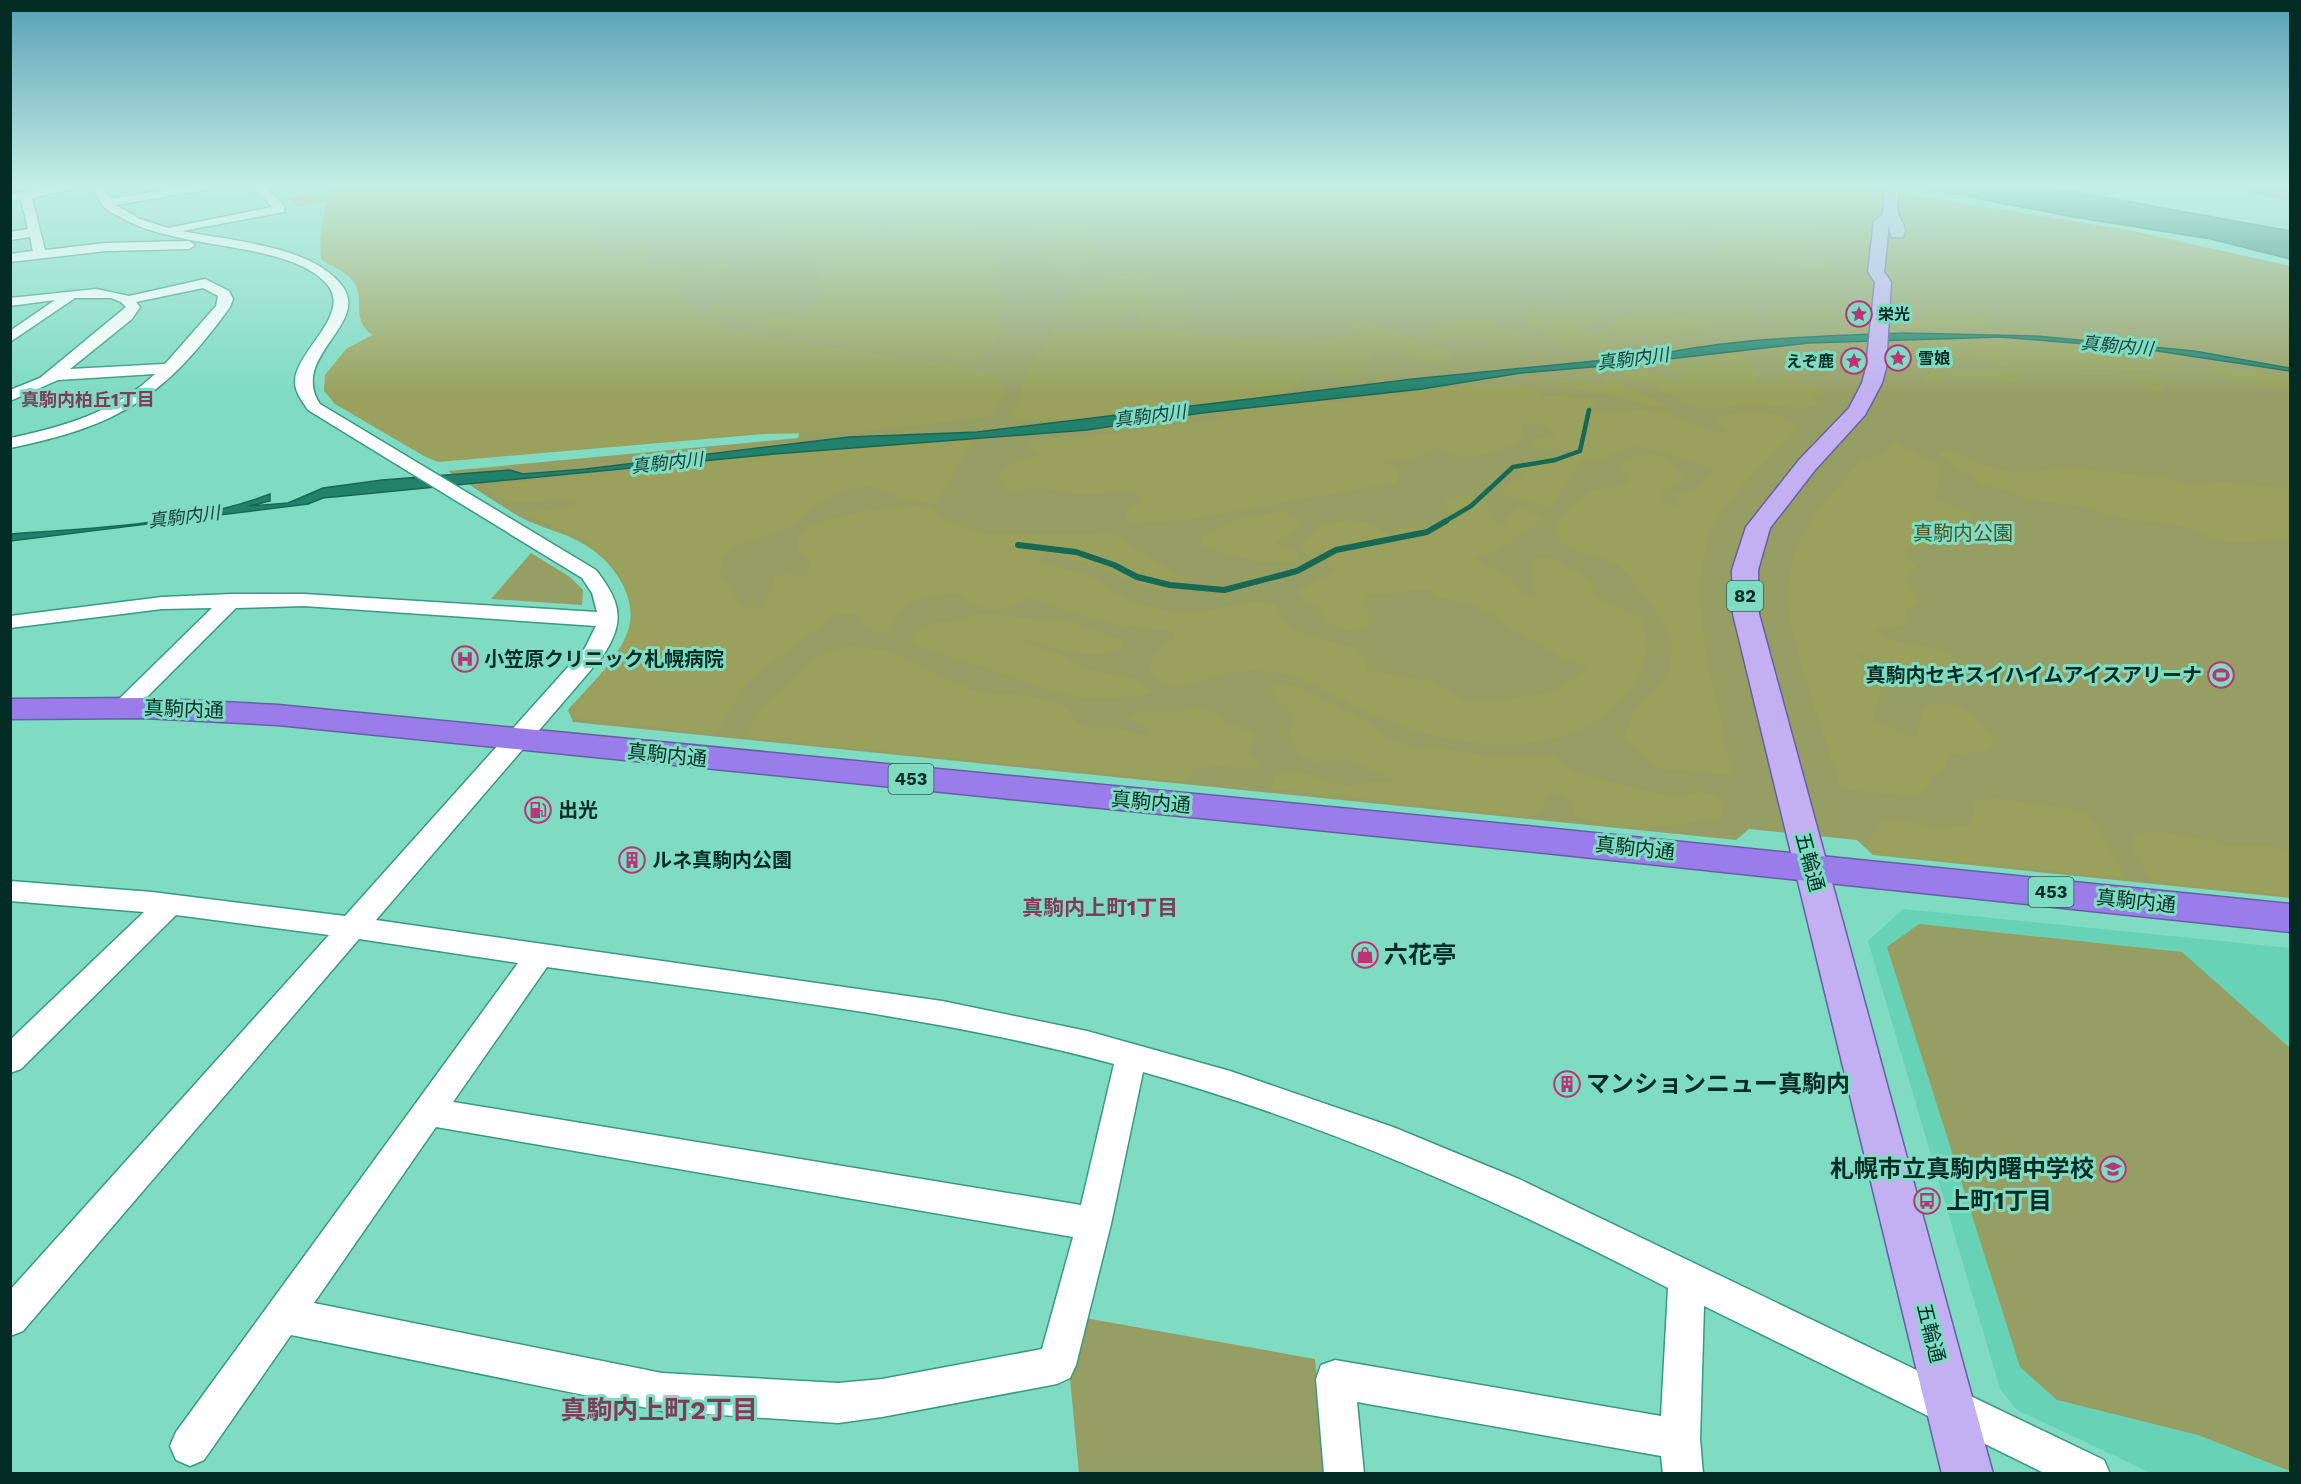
<svg xmlns="http://www.w3.org/2000/svg" width="2301" height="1484" font-family="'Work Sans','Noto Sans JP',sans-serif">
  <style>
    .built { fill: #68d2b6 }
    .green { fill: #979e64 }
    .forest { fill: #99a15c }
    .water { fill: #21816b; stroke: #186856; stroke-width: 1.5 }
    .lines { fill: none; stroke-linecap: round; stroke-linejoin: round }
    .stream-far1 { stroke: #186856; stroke-width: 4.5 }
    .stream { stroke: #186856; stroke-width: 6 }
    .minor-casing { stroke: #399982; stroke-width: 3 }
    .major-casing { stroke: #6560a5; stroke-width: 3 }
    .highway-casing { stroke: #6560a5; stroke-width: 3 }
    .minor { fill: #fff; fill-rule: evenodd }
    .major { fill: #c2b0f2; fill-rule: evenodd }
    .highway { fill: #9a7cea; fill-rule: evenodd }
    .labels { text-anchor: middle; stroke-width: 6; stroke-linejoin: round; paint-order: stroke }
    .far-poi-label { font-size: 16px; font-weight: bold; fill: #032d24; stroke: #7fdbc2; text-anchor: start }
    .far-water-label { font-size: 18px; font-style: italic; fill: #194137; stroke: #7fdbc2 }
    .far-neighbourhood-label { font-size: 18px; font-weight: bold; fill: #7f3c59; stroke: #7fdbc2 }
    .shield { fill: #7fdbc2; stroke: #286153; stroke-width: 1.5 }
    .shield-label { font-size: 18px; font-weight: bold; fill: #032d24 }
    .park-label { font-size: 20px; fill: #4e531f; stroke: #7fdbc2 }
    .poi-label { font-size: 20px; font-weight: bold; fill: #032d24; stroke: #7fdbc2; text-anchor: start }
    .street-label { font-size: 20px; fill: #032d24; stroke: #7fdbc2 }
    .neighbourhood-label { font-size: 21px; font-weight: bold; fill: #7f3c59; stroke: #7fdbc2 }
    .near-poi-label { font-size: 24px; font-weight: bold; fill: #032d24; stroke: #7fdbc2; text-anchor: start }
    .near-neighbourhood-label { font-size: 26px; font-weight: bold; fill: #7f3c59; stroke: #7fdbc2 }
  </style>
  <rect width="100%" height="100%" fill="#7fdbc2"/>
  <!-- built -->
  <path class="built" d="M1903,909L2290,948V1473H2151L2017,1410L2000,1389L1868,941Z"/>
  <!-- green -->
  <path class="green" d="M333,187H1862L2128,230L2290,266V898L1873,855L1857,840L1749,829L1736,840L573,722L568,710C587,688 616,662 627,634C641,599 612,559 582,543C563,532 541,528 522,518C497,504 473,486 448,471L798,438L805,407Z
    M322,192L327,201L297,207L289,198Z
    M531,553L570,577L583,590L582,605L491,599Z
    M1919,924L2182,952L2290,1048V1471L2198,1435L2057,1400L2020,1367L1887,947Z
    M1085,1318L1315,1359L1326,1473H1079L1070,1379Z"/>
  <!-- forest -->
  <path class="forest" d="M329,187H477L486,199L478,221C515,224 579,203 608,235L602,247L613,255C628,252 629,242 649,247L650,261L694,267L728,261L732,263L706,282L676,290L701,315L753,336L969,367L985,373L1004,391L995,414L983,418L859,432L764,434L438,462L424,456L335,404L324,391L325,375L346,349L372,335C349,317 367,297 352,280C344,270 331,267 321,259L320,238Z
    M1569,187H1708L1844,206L1845,211L1840,220L1817,219Z
    M559,206H615L751,215L758,212L816,207L836,215L865,221L882,231L897,230L890,225C913,200 985,224 998,251L999,337L991,348L970,361L769,331L715,313V308L732,306L773,316L790,315L803,306L825,300L814,283L821,273L814,264L784,246L789,240L765,229L747,226L568,213Z
    M1619,206L1657,208L1818,229L1828,236L1825,240L1784,248L1828,262L1837,269L1830,271L1727,256L1706,245L1677,240L1675,237L1738,238L1750,235L1696,226L1685,221L1678,224L1697,231L1636,229L1631,233L1690,243L1696,247L1693,249L1593,240L1591,238L1599,230L1598,222L1612,215Z
    M1045,221H1088L1095,255L1073,275L1060,271L1029,249L1051,246L1052,243L1051,237L1028,228L1029,225Z
    M1132,274L1153,279L1205,301L1198,303L1171,295L1146,301L1151,307L1179,309L1191,314V317L1185,321L1186,324C1171,330 1154,326 1139,320L1135,310C1124,310 1120,321 1111,323C1090,322 1076,324 1067,303L1072,294L1088,291L1082,288V284Z
    M1751,279L1788,285L1787,287L1771,285L1775,289L1773,291L1763,293L1751,286Z
    M1533,299L1560,309L1597,313L1602,316C1598,329 1583,325 1575,329L1609,337L1619,343L1614,349L1584,352L1567,347L1524,326L1530,315L1541,311L1528,304Z
    M1790,309L1826,310L1835,316C1815,323 1795,326 1771,319L1769,315L1776,310Z
    M1738,311L1748,313L1758,320L1749,324H1713L1709,328C1686,334 1628,345 1609,329V325C1633,306 1658,317 1686,315C1703,314 1721,312 1738,311Z
    M1933,312L1983,315L1991,321L1986,328L1979,329L1936,326L1902,329L1901,320L1924,318Z
    M1489,318L1496,322L1493,326L1496,329L1514,331L1524,336C1511,345 1446,340 1433,331L1438,322Z
    M1370,322L1410,338L1423,346L1451,349L1455,353L1452,359C1424,372 1398,345 1370,348L1367,351L1372,353L1373,358L1358,363L1365,367V370L1350,378H1344L1319,367L1300,376L1302,380L1286,394L1200,404H1155L1140,407L1135,411C1113,414 1026,428 1011,417L1019,399L1024,377L1053,330L1056,329H1162L1256,340L1304,342L1364,335L1343,326L1342,323Z
    M1916,339C1990,339 2062,342 2136,349C2151,351 2177,349 2189,358L2176,362L2181,367L2178,369L2144,371L1995,366L1975,357L1920,360L1902,357V340Z
    M1730,352L1756,360L1749,367L1761,371V375L1752,380L1762,385L1773,384L1779,376L1814,383L1820,394L1814,395L1816,406L1800,408L1750,404L1701,410L1618,372H1649L1680,383L1684,382L1675,376L1680,372L1678,369L1650,367L1643,363L1693,358L1721,359L1718,353Z
    M2218,367L2290,378V390L2224,378L2214,374V370Z
    M2037,368L2157,375L2163,391C2147,394 2141,380 2126,377C2107,374 2088,376 2070,376C2051,376 2033,371 2014,372L2030,384H2028L1956,377L1924,384V376L1931,372Z
    M1606,377L1615,379L1666,406L1646,405L1549,382L1551,379L1603,383Z
    M1471,385H1518L1531,387L1544,396L1564,395L1598,401L1589,407C1604,419 1626,409 1644,410C1674,410 1699,432 1729,433L1730,430L1713,419C1740,410 1770,407 1796,423L1797,431C1767,461 1729,493 1711,532C1683,596 1719,708 1734,776L1684,770L1668,771L1653,766L1624,738C1628,728 1631,717 1637,708C1644,698 1666,679 1669,669C1670,662 1672,653 1672,646C1671,630 1629,571 1615,563C1596,553 1555,556 1555,524C1566,512 1579,495 1595,490C1607,486 1622,492 1629,479L1620,464C1645,450 1663,450 1679,473C1684,479 1682,472 1683,481L1661,491V501L1677,506L1680,504L1674,495L1698,487L1712,471C1701,464 1648,444 1635,447C1616,452 1601,463 1581,461C1570,475 1562,493 1549,507L1501,495L1506,487L1523,475L1517,469L1571,457L1572,450C1559,446 1544,454 1531,446L1529,439L1556,435C1542,425 1539,420 1521,425L1522,434L1518,444C1482,454 1471,465 1436,447L1413,459L1383,461L1398,470L1400,477L1395,483L1185,520L1131,524L1126,518L1125,511L1141,500L1138,494L1133,491L1083,495L1034,488L1013,492L1005,487L999,475L1004,466L1038,454L1028,446L1029,441L1037,439L1123,433L1217,419L1237,411L1318,402H1339Z
    M974,440L936,504L900,498L871,486L847,489L813,506L797,523L780,531L735,545L724,557L719,574L744,608L762,609L775,578L784,574L807,577L811,561L799,552V536L806,529L828,520L864,511L915,506L930,509L950,522L984,533L1119,535L1135,549L1184,578L1186,584L1178,589L1163,591L1148,588L1096,565L1045,552L1038,561C1054,567 1070,570 1086,575C1099,579 1110,590 1121,596C1140,606 1167,612 1188,612C1216,612 1249,596 1274,604C1279,609 1280,615 1284,620C1296,636 1337,643 1356,647L1366,660L1367,670L1431,681L1464,700L1499,701L1556,691L1587,668L1585,665L1564,658L1514,631L1498,616L1469,603L1439,597L1430,590L1404,591L1389,595L1369,594L1364,600L1370,621C1352,640 1327,629 1319,607L1303,600L1297,591L1335,571C1322,554 1308,563 1299,546C1305,542 1308,537 1312,532C1326,520 1357,518 1373,524C1383,528 1380,533 1393,535C1404,521 1411,528 1423,528C1432,528 1442,520 1449,516L1445,500L1467,495L1491,502L1487,511L1493,522L1506,524L1507,515L1514,512L1516,507L1540,516L1541,519L1530,531L1519,533L1509,543L1488,554L1473,557L1510,577L1523,594L1536,597L1537,593L1533,588L1532,558C1551,552 1576,572 1592,581L1594,596C1619,611 1655,608 1646,652C1639,685 1616,712 1586,727C1518,760 1432,742 1365,711C1331,695 1314,679 1274,672C1239,667 1209,677 1176,688C1160,685 1153,679 1149,664L1161,645L1175,638L1174,632L1107,623L1030,598L1004,609H991L968,602L960,594C942,594 913,596 900,610C894,616 892,627 885,634L864,627L857,614H836L747,682L716,733L577,719L572,711C620,650 671,607 589,544C575,533 541,522 523,513L574,506L575,500L509,503L480,486L778,455Z
    M1893,442L1939,466L1940,475L1935,500L1965,511L1970,517V524L1950,539L1907,548L1906,554L1916,567L1905,580L1916,593L1918,604L1905,611L1910,625L1875,629C1896,653 1934,637 1956,660L1955,670H1928L1858,654V657C1863,660 1871,663 1876,667C1889,677 1877,707 1872,720L1912,737L1918,735L1922,708C1954,694 1973,711 1993,737L1992,747L1985,752L1950,754L1946,766L1932,778L1924,791L1914,797L1841,789L1802,669L1791,628L1787,591L1793,557L1803,533L1821,505L1861,461L1882,455Z
    M1948,448L1978,464L2021,473L2064,467L2158,477L2187,484L2224,482L2290,488V539L2234,543L2220,541L2180,526L2121,518L2085,507L2033,500L1981,483L1939,455Z
    M1280,512L1292,514L1301,520C1297,536 1284,533 1275,544C1285,550 1297,545 1300,559L1293,563L1257,562L1201,546L1203,535L1236,520Z
    M977,614L1065,621L1120,639L1123,646C1103,666 1050,646 1026,640L1021,642L1063,655L1085,669L1134,678L1152,690L1150,694L1116,698H1084L1059,693L915,645L912,636C930,615 955,627 977,614Z
    M849,646L890,651L969,689L992,694L1011,693L1052,701L1066,707L1076,722L1085,727L1119,728L1149,736L1153,731L1128,719L1141,711L1181,712L1198,708L1220,715L1224,722L1250,731L1257,738L1249,752L1260,766L1251,770L1220,766L1194,769L1187,782L746,737L756,713L814,659L827,651Z
    M1276,683L1297,686L1314,694L1370,724L1382,736L1411,747L1421,749L1436,747L1487,756H1553L1575,772L1661,794L1678,796L1699,792L1712,795L1722,804L1723,813L1716,820C1695,819 1676,827 1655,827C1631,827 1598,826 1576,816L1569,799L1561,793L1549,794L1540,813L1530,817L1271,789L1276,775C1308,765 1319,784 1348,786C1356,786 1364,782 1371,781C1379,781 1387,783 1394,783L1392,777L1343,759L1316,762L1300,756L1289,734C1299,703 1281,711 1270,687Z
    M1993,798L2070,809L2091,817L2126,878L1871,853L1868,844L1880,822C1901,814 1922,828 1943,828C1951,828 1958,825 1967,826L1973,816L1974,805L1980,800Z
    M2163,832L2206,839L2228,846H2273L2290,851V896L2151,882L2132,848V839L2138,833Z"/>
  <!-- water -->
  <path class="water" d="M1918,187H2048L2290,231V259L2211,239L2068,216Z
    M1904,333L2037,336L2194,351L2290,368V371L2144,349L2001,337L1808,343L1616,365L1521,373L1422,389L1202,413L1087,430L774,454L323,498L308,504L11,541V534C96,528 189,525 270,494V501L250,506L288,503L323,488L382,480L510,470L523,474L586,469L849,437L977,432L1413,379L1656,355C1733,338 1825,336 1904,333Z"/>
  <g class="lines">
    <!-- stream-far1 -->
    <path class="stream-far1" d="M1444,522L1471,506L1513,467L1555,460L1580,451L1589,410"/>
    <!-- stream -->
    <path class="stream" d="M1018,545L1076,552L1114,565L1137,577L1170,585L1224,590L1297,571L1336,550L1427,532L1446,521"/>
    <!-- minor casing -->
    <g class="minor-casing">
      <path id="minor" d="M54,187H80L32,198L45,250L106,243L189,241L195,245L189,249L106,251L10,262V254L33,251L30,237L10,240V232L28,229L21,200L10,201V194Z
        M91,187H103L111,199L183,187H210L204,190L116,205L140,219L168,228L272,207L254,187H266L284,206V212L182,231C229,241 313,245 343,287C369,325 289,357 320,404L596,570C621,602 626,622 602,657L376,920L942,1001L1087,1031L1230,1071L1393,1127L1519,1179L2104,1460L2110,1474H2046L1704,1306L1700,1439L1703,1474H1663L1661,1456L1357,1402L1364,1474H1324L1316,1379L1321,1365L1335,1360L1661,1416L1668,1288C1496,1199 1330,1125 1143,1072L1111,1224L1076,1365L1070,1378L1057,1384L882,1417L838,1423L662,1411L291,1335L204,1460L190,1466L176,1460L170,1446L176,1432L518,963L359,939L23,1331L10,1336V1290L329,935L176,915L21,1069L10,1073V1040L144,912L10,901V881L152,892L345,916L585,648L596,626L304,606L236,608L132,712L124,714L116,712L112,707L116,702L212,608L162,609L10,628V616L162,597L232,594H304L597,612L592,593L582,578L308,410C303,402 295,393 295,382C295,350 357,312 324,281C283,241 176,250 122,218C116,215 107,211 103,206C100,201 95,193 91,187ZM547,967C736,995 929,1014 1114,1064L1081,1205L453,1102ZM436,1127L1073,1237L1042,1349L882,1379L838,1383L662,1373L314,1303Z
        M205,279L229,291L233,299L230,307C165,397 119,426 10,448V438C63,427 115,412 155,374L58,380L10,401V390L40,378L126,307L121,302L111,298H75L10,342V331L55,300L10,306V298L96,289L129,296ZM203,288L218,296L216,306L165,364L70,369L132,319L140,307L136,302Z"/>
    </g>
    <!-- major casing -->
    <g class="major-casing">
      <path id="major" d="M1885,187H1899C1899,194 1896,206 1898,213C1901,223 1908,226 1903,237H1891L1889,224L1884,272L1891,282L1886,368L1882,383L1865,415L1815,470L1770,528L1758,570L1759,614L1993,1474H1942L1733,614L1732,570L1746,527L1799,460L1849,408L1862,383L1866,368L1875,282L1868,272L1874,221L1883,214Z"/>
    </g>
    <!-- highway casing -->
    <g class="highway-casing">
      <path id="highway" d="M2248,187H2276L2290,190V200L2250,190Z
        M144,698L278,705L1536,827L2290,904V932L1536,852L278,725L144,718L10,719V699Z"/>
    </g>
    <!-- minor -->
    <use href="#minor" class="minor"/>
    <!-- major -->
    <use href="#major" class="major"/>
    <!-- highway -->
    <use href="#highway" class="highway"/>
  </g>
  <!-- sky -->
  <linearGradient id="sky" x2="0" y2="1"><stop stop-color="#58a0b6"/><stop offset="0.47" stop-color="#c5efe4"/><stop offset="1" stop-color="#c5efe4" stop-opacity="0"/></linearGradient>
  <rect width="2301" height="395" fill="url(#sky)"/>
  <!-- icons -->
  <defs>
    <g id="sight-ring" transform="scale(1.35)"><circle r="9.5" fill="#7fdbc2" stroke="#ba3477" stroke-width="1.5"/><path d="M0-6L1.8-2.2L6-1.7L2.9 1.2L3.7 5.4L0 3.3L-3.7 5.4L-2.9 1.2L-6-1.7L-1.8-2.2Z" fill="#ba3477"/></g>
    <g id="hospital-ring" transform="scale(1.35)"><circle r="9.5" fill="#7fdbc2" stroke="#ba3477" stroke-width="1.5"/><path d="M-5-5h3v3.5h4V-5h3V5h-3V1.5h-4V5h-3Z" fill="#ba3477"/></g>
    <g id="stadium-ring" transform="scale(1.35)"><circle r="9.5" fill="#7fdbc2" stroke="#ba3477" stroke-width="1.5"/><path d="M0-5a6.5 5 0 1 0 0 10a6.5 5 0 1 0 0-10ZM-3.5-1.8h7v3.6h-7Z" fill="#ba3477"/></g>
    <g id="fuel-ring" transform="scale(1.35)"><circle r="9.5" fill="#7fdbc2" stroke="#ba3477" stroke-width="1.5"/><path d="M-5.5-6h7V0h2V4h1.3V-2.5L3-4.5l.8-.8L6-3V5H2.5V1h-1V6h-7ZM-4.2-4.7v3.2H.2V-4.7Z" fill="#ba3477"/></g>
    <g id="building-ring" transform="scale(1.35)"><circle r="9.5" fill="#7fdbc2" stroke="#ba3477" stroke-width="1.5"/><path d="M-4-6H4V6H1V3H-1V6H-4ZM-2.5-4.3h1.7v1.8h-1.7ZM.8-4.3h1.7v1.8H.8ZM-2.5-1h1.7V.8h-1.7ZM.8-1h1.7V.8H.8Z" fill="#ba3477"/></g>
    <g id="shop-ring" transform="scale(1.35)"><circle r="9.5" fill="#7fdbc2" stroke="#ba3477" stroke-width="1.5"/><path d="M-5-2.5h2.3a2.7 3.5 0 0 1 5.4 0H5L5.5 6h-11ZM-1.5-2.5h3a1.5 2.3 0 0 0-3 0Z" fill="#ba3477"/></g>
    <g id="school-ring" transform="scale(1.35)"><circle r="9.5" fill="#7fdbc2" stroke="#ba3477" stroke-width="1.5"/><path d="M0-5L7-2L0 1L-7-2ZM-4 1L0 2.5L4 1V4Q0 6-4 4Z" fill="#ba3477"/></g>
    <g id="bus-ring" transform="scale(1.35)"><circle r="9.5" fill="#7fdbc2" stroke="#ba3477" stroke-width="1.5"/><path d="M-5-6H5V4H4V6H2V4H-2V6H-4V4H-5ZM-3.5-4V0h7V-4ZM-3.5 1.2v1.5H-2V1.2ZM2 1.2v1.5H3.5V1.2Z" fill="#ba3477"/></g>
  </defs>
  <g fill-rule="evenodd">
    <use href="#sight-ring" x="1859" y="314"/>
    <use href="#sight-ring" x="1898" y="358"/>
    <use href="#sight-ring" x="1854" y="361"/>
    <use href="#hospital-ring" x="465" y="659"/>
    <use href="#stadium-ring" x="2221" y="675"/>
    <use href="#fuel-ring" x="538" y="810"/>
    <use href="#building-ring" x="632" y="860"/>
    <use href="#shop-ring" x="1365" y="955"/>
    <use href="#building-ring" x="1567" y="1084"/>
    <use href="#school-ring" x="2113" y="1169"/>
    <use href="#bus-ring" x="1927" y="1201"/>
  </g>
  <g class="labels">
    <!-- far-poi labels -->
    <g class="far-poi-label">
      <text x="1878" y="320">栄光</text>
      <text x="1918" y="364">雪娘</text>
      <text x="1834" y="367" text-anchor="end">えぞ鹿</text>
    </g>
    <!-- far-water labels -->
    <g class="far-water-label">
      <text transform="translate(2117 346) rotate(5)" y="6">真駒内川</text>
      <text transform="translate(1633 359) rotate(-7)" y="6">真駒内川</text>
      <text transform="translate(1150 416) rotate(-7)" y="6">真駒内川</text>
      <text transform="translate(667 463) rotate(-6)" y="6">真駒内川</text>
      <text transform="translate(184 517) rotate(-7)" y="6">真駒内川</text>
    </g>
    <!-- far-neighbourhood labels -->
    <g class="far-neighbourhood-label">
      <text x="88" y="406">真駒内柏丘1丁目</text>
    </g>
    <!-- shield labels -->
    <g class="shield">
      <rect x="1727" y="581" width="36" height="30" rx="4.5"/>
      <rect x="888.5" y="764" width="45" height="30" rx="4.5"/>
      <rect x="2028.5" y="877" width="45" height="30" rx="4.5"/>
    </g>
    <g class="shield-label">
      <text x="1745" y="602">82</text>
      <text x="911" y="785">453</text>
      <text x="2051" y="898">453</text>
    </g>
    <!-- park labels -->
    <g class="park-label">
      <text x="1963" y="540">真駒内公園</text>
    </g>
    <!-- poi labels -->
    <g class="poi-label">
      <text x="484" y="666">小笠原クリニック札幌病院</text>
      <text x="2202" y="682" text-anchor="end">真駒内セキスイハイムアイスアリーナ</text>
      <text x="558" y="817">出光</text>
      <text x="652" y="867">ルネ真駒内公園</text>
    </g>
    <!-- street labels -->
    <g class="street-label">
      <text transform="translate(184 709) rotate(2)" y="7">真駒内通</text>
      <text transform="translate(667 755) rotate(6)" y="7">真駒内通</text>
      <text transform="translate(1151 802) rotate(5)" y="7">真駒内通</text>
      <text transform="translate(1635 848) rotate(6)" y="7">真駒内通</text>
      <text transform="translate(1810 862) rotate(75)" y="7">五輪通</text>
      <text transform="translate(2136 901) rotate(6)" y="7">真駒内通</text>
      <text transform="translate(1931 1333) rotate(76)" y="7">五輪通</text>
    </g>
    <!-- neighbourhood labels -->
    <g class="neighbourhood-label">
      <text x="1100" y="915">真駒内上町1丁目</text>
    </g>
    <!-- near-poi labels -->
    <g class="near-poi-label">
      <text x="1384" y="963">六花亭</text>
      <text x="1586" y="1092">マンションニュー真駒内</text>
      <text x="2094" y="1177" text-anchor="end">札幌市立真駒内曙中学校</text>
      <text x="1946" y="1209">上町1丁目</text>
    </g>
    <!-- near-neighbourhood labels -->
    <g class="near-neighbourhood-label">
      <text x="659" y="1419">真駒内上町2丁目</text>
    </g>
  </g>
  <!-- border -->
  <rect width="2301" height="1484" fill="none" stroke="#032d24" stroke-width="24"/>
</svg>
